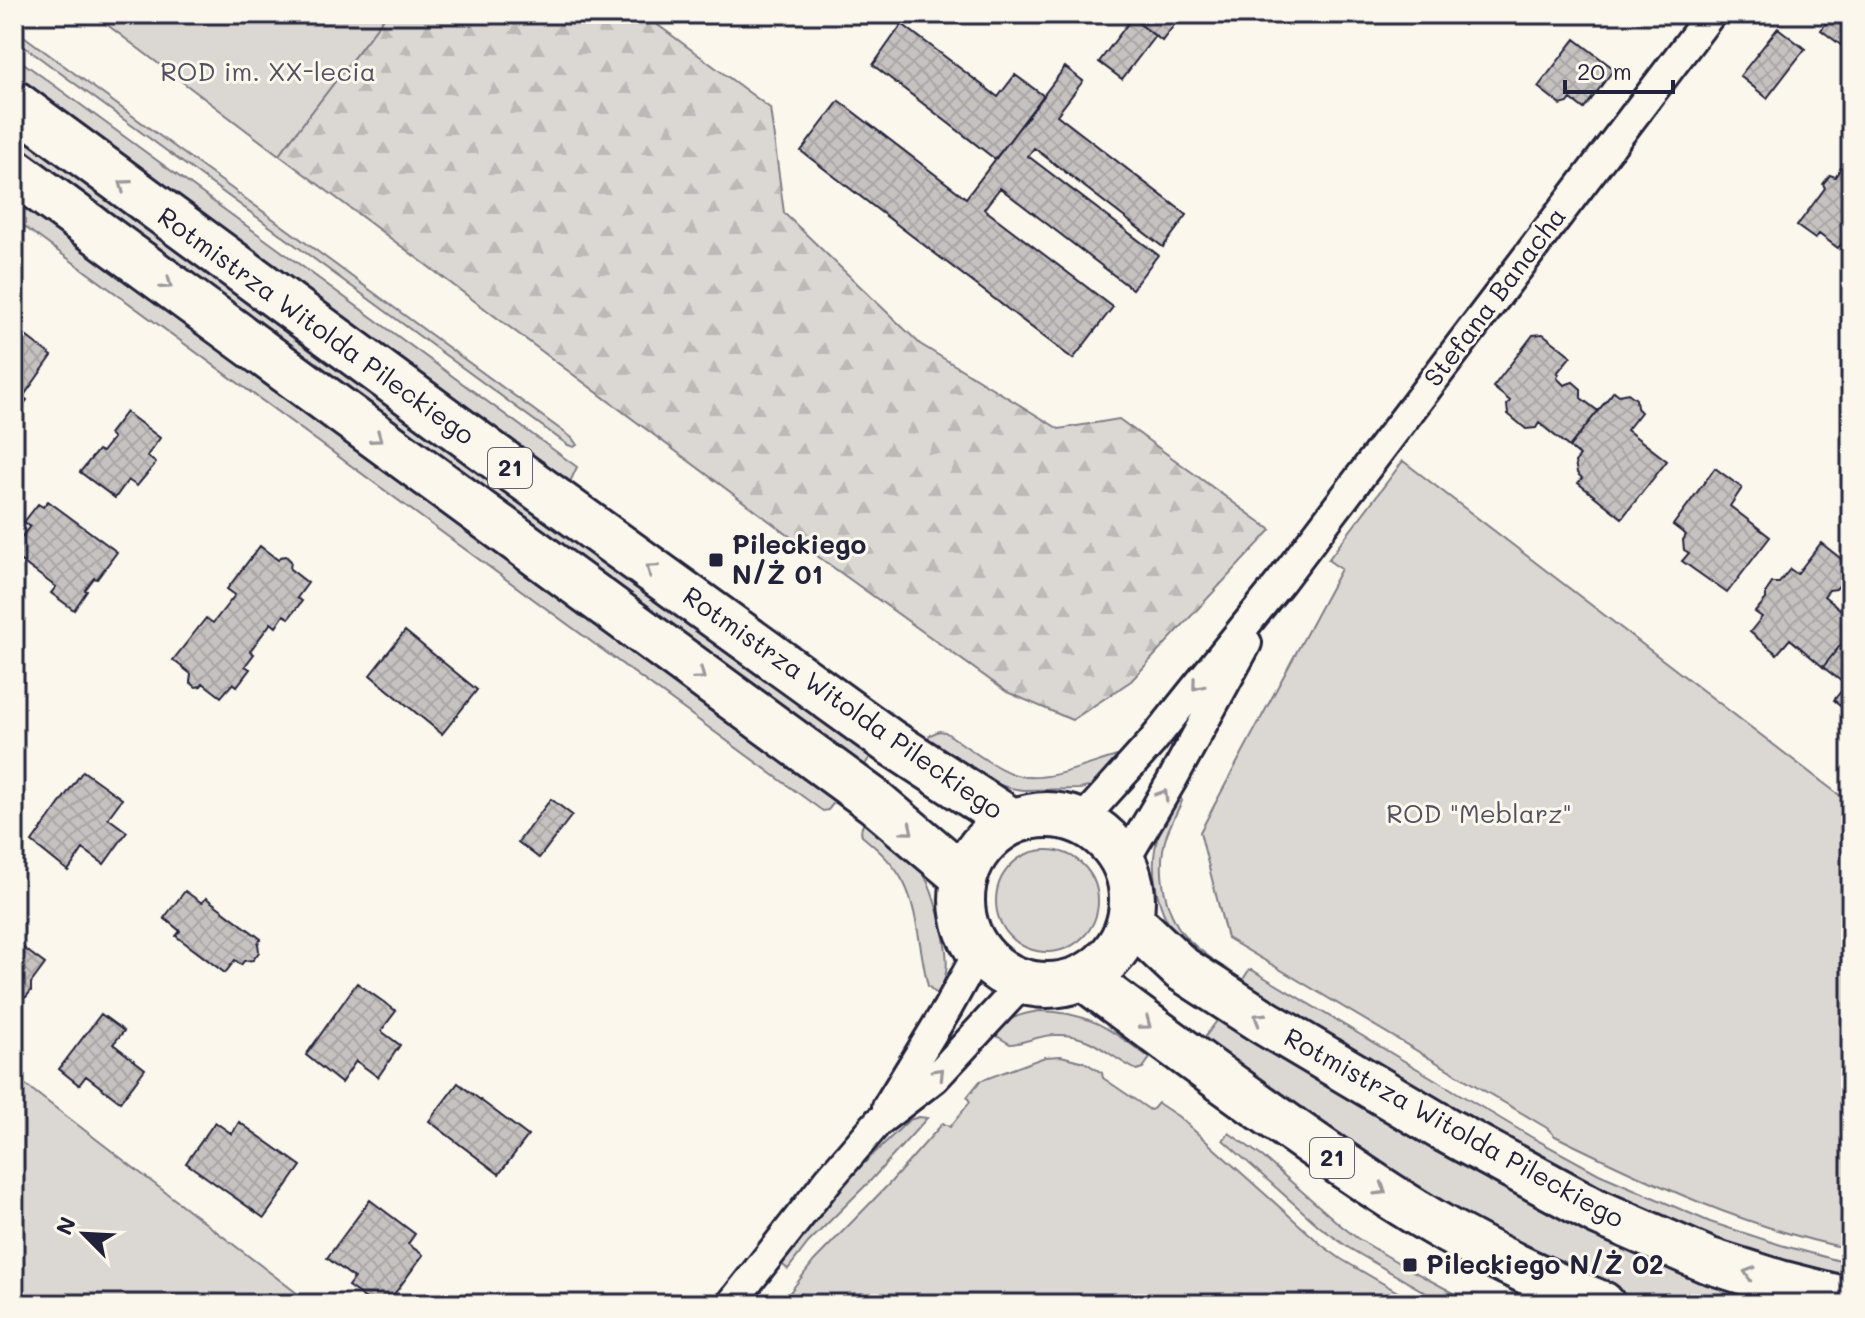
<svg xmlns="http://www.w3.org/2000/svg" width="1865" height="1318" font-family="Mali,sans-serif">
  <style>
    .green { fill: #dbd8d3; stroke: #7e7d87; stroke-width: 2 }
    .forest { fill: url(#forest-firs); stroke: #7e7d87; stroke-width: 2 }
    .building { fill: url(#building-cross-hatch); stroke: #22223b; stroke-width: 2 }
    .lines { fill: none; stroke-linecap: round; stroke-linejoin: round }
    .street-casing { stroke: #22223b; stroke-width: 34 }
    .primary-casing { stroke: #22223b; stroke-width: 50 }
    .street { stroke: #fbf7ec; stroke-width: 28 }
    .primary { stroke: #fbf7ec; stroke-width: 44 }
    .oneway { stroke: #99979c }
    .poi-dot { fill: #22223b; stroke: #fbf7ec; stroke-width: 3 }
    .labels { text-anchor: middle; stroke-width: 6; stroke-linejoin: round; paint-order: stroke }
    .shield { fill: #fbf7ec; stroke: #636270; stroke-width: 2 }
    .shield-label { font-size: 24px; font-weight: bold; fill: #22223b }
    .park-label { font-size: 26px; fill: #505061; stroke: #fbf7ec }
    .street-label { font-size: 26px; fill: #22223b; stroke: #fbf7ec }
    .poi-label { font-size: 26px; font-weight: bold; fill: #22223b; stroke: #fbf7ec; text-anchor: start }
  </style>
  <defs>
    <pattern id="forest-firs" width="22" height="20" patternUnits="userSpaceOnUse" patternTransform="scale(2)"><rect width="22" height="20" fill="#dbd8d3"/><path d="M5 1l3.5 6h-7zM16 11l3.5 6h-7z" fill="#bcb9b6"/></pattern>
    <pattern id="building-cross-hatch" width="8" height="8" patternUnits="userSpaceOnUse" patternTransform="scale(2)"><rect width="8" height="8" fill="#c6c2c0"/><path d="M0 0l8 8M0 8l8-8" fill="none" stroke="#aaa6a6"/></pattern>
  </defs>
  <rect width="100%" height="100%" fill="#fbf7ec"/>
  <filter id="ink" filterUnits="userSpaceOnUse"><feTurbulence type="fractalNoise" baseFrequency=".0125" numOctaves="2"/><feDisplacementMap in="SourceGraphic" scale="16" xChannelSelector="R" yChannelSelector="G"/><feConvolveMatrix kernelMatrix="1 2 1 2 8 2 1 2 1" color-interpolation-filters="sRGB"/></filter>
  <g filter="url(#ink)">
    <!-- green -->
    <path class="green" d="M93,14H387L279,155Z
      M14,29L572,438L577,445L574,447L568,445L14,39Z
      M14,56L577,467L570,482L541,467L14,82Z
      M14,130L870,757L862,769L14,148Z
      M14,196L837,799L828,810L823,811L820,809L14,219Z
      M1403,461L1851,804V1249C1747,1228 1650,1183 1555,1136L1547,1128L1227,938L1200,832L1341,569L1328,560Z
      M939,731L945,732C965,745 997,771 1020,776C1049,782 1088,764 1117,756H1126L1102,780L1092,786L1080,789L1023,790L1010,788L986,781L925,742L930,735Z
      M1179,794L1182,801C1177,812 1171,823 1167,834C1157,863 1162,899 1177,925C1185,939 1199,949 1212,959L1210,966C1200,958 1189,950 1181,941C1157,914 1147,868 1159,833C1163,820 1172,807 1179,794Z
      M866,820C881,833 910,855 921,870C934,889 950,949 946,972C945,980 941,988 939,996L928,986C920,955 918,910 904,883C894,864 879,850 862,836C860,829 862,826 866,820Z
      M996 901a51 51 0 1 1 102 0a51 51 0 1 1-102 0Z
      M1249,970H1252L1533,1138L1599,1174L1710,1222L1781,1245L1851,1264V1282L1809,1272L1666,1223L1499,1139L1240,984Z
      M1040,1011C1090,1012 1111,1030 1150,1058L1143,1068L1137,1070C1107,1056 1092,1033 1055,1035C1039,1035 1026,1043 1010,1044L990,1032C1008,1019 1018,1014 1040,1011Z
      M1219,1018L1469,1168L1575,1225L1779,1304H1653L1621,1293L1526,1251L1437,1203L1202,1041Z
      M1061,1056L1084,1062L1102,1073L1103,1078L1150,1110L1153,1109L1158,1103L1179,1117L1323,1246L1341,1259L1418,1304H781L814,1261L889,1184L943,1123L950,1127L970,1102L967,1097L980,1081L1045,1057Z
      M14,1076L311,1304H14Z
      M919,1117L927,1118L872,1179L808,1243L788,1269L780,1263L839,1187L909,1120Z
      M1229,1133L1263,1157L1339,1224L1357,1238L1407,1268L1474,1304H1445L1349,1248L1320,1227L1223,1140Z"/>
    <!-- forest -->
    <path class="forest" d="M387,14H643L770,108L784,213L920,344L1059,429L1119,419L1271,530L1131,681L1072,720L1007,692L788,535L279,155Z"/>
    <!-- building -->
    <path class="building" d="M1135,14H1176L1180,17L1162,41L1132,18Z
      M1449,14H1473L1464,25Z
      M1833,14H1851V43L1846,49L1821,30Z
      M1132,18L1155,36L1122,79L1099,62Z
      M902,24L998,97L1015,75L1044,96L995,159L873,65Z
      M1778,28L1805,49L1767,98L1740,76Z
      M1575,39L1614,69L1584,109L1571,99L1568,103L1561,105L1538,87Z
      M1065,67L1083,81L1057,115L1187,215L1163,247L1034,148L1028,156L1158,255L1132,289L1000,188L984,209L1113,307L1073,359L801,151L839,101L966,198Z
      M1841,168L1851,176V231L1838,248L1819,234L1815,239L1797,226L1825,188L1823,184L1830,175L1835,177Z
      M14,327L52,356L23,397L27,400L14,417Z
      M1543,334L1571,356L1557,373L1559,374L1557,378L1564,385L1573,382L1581,389V398L1598,411L1569,447L1539,423L1536,428L1526,429L1508,414L1507,405L1510,401L1493,387L1533,335Z
      M1614,391L1619,395L1628,393L1636,399L1637,408L1641,412L1627,430L1667,461L1622,518L1578,483L1582,478L1577,473L1575,462L1580,456L1569,447Z
      M126,412L160,438L147,456L156,463L137,486L128,480L115,498L80,472L98,450L102,452L113,438L109,434Z
      M1715,468L1742,488L1730,506L1770,537L1727,593L1682,561L1689,553L1684,550L1683,540L1686,535L1673,525Z
      M48,501L117,552L97,579L94,578L85,590L87,591L74,610L51,593L56,587L14,556V547L30,526L24,522L38,504L43,507Z
      M1821,543L1849,565L1842,574L1843,581L1836,589L1829,590L1824,596L1851,618V632L1823,667L1790,639L1777,654L1750,632L1762,617L1755,612L1766,599V592L1772,583H1779L1790,569L1797,574Z
      M260,546L278,560L280,557L286,556L291,561L290,569L308,583L297,598L302,601L289,618L284,615L276,627L271,623L250,651L254,654L245,666L250,669L237,686L233,683L221,697L203,683L201,686L196,687L190,682L191,674L173,660L206,618L213,623L235,595L227,589Z
      M405,631L477,690L442,734L370,675Z
      M1851,632V714L1834,700L1846,685L1823,667Z
      M83,771L122,799L108,818L127,832L104,864L83,849L68,871L32,842Z
      M551,799L572,815L539,858L518,842Z
      M185,891L202,903L206,898L261,939L258,943L259,952L253,960L244,961L241,965L235,960L225,973L176,936L180,931L164,918Z
      M14,941L45,964L31,983V991L26,997L17,999L14,997Z
      M357,983L396,1011L381,1031L400,1045L378,1077L356,1061L341,1083L306,1055Z
      M101,1014L124,1031L113,1044L145,1069L120,1102L86,1076L79,1085L59,1069Z
      M458,1083L528,1136L499,1174L429,1121Z
      M215,1122L232,1134L239,1122L301,1166L264,1218L186,1163Z
      M370,1200L415,1234L408,1244L423,1255L387,1304H373L348,1286L354,1278L327,1258Z"/>
    <g class="lines">
      <!-- street casing -->
      <g class="street-casing">
        <path id="street" d="M1081,821L1151,743L1281,581L1711,14
          M1124,862L1171,782L1247,643
          M887,1107L947,1009L979,951
          M731,1304L829,1179L878,1122L935,1078L1024,982"/>
      </g>
      <!-- primary casing -->
      <g class="primary-casing">
        <path id="primary" d="M14,103L508,466L890,742L1013,822
          M14,171L874,801L965,878
          M962 900a85 85 0 1 1 170 0a85 85 0 1 1-170 0Z
          M1130,920L1182,969L1264,1022L1446,1130L1597,1212L1707,1260L1780,1283L1851,1301
          M1083,977C1152,1029 1220,1079 1290,1128C1342,1164 1393,1200 1448,1231C1498,1259 1549,1283 1602,1304"/>
      </g>
      <!-- street -->
      <use href="#street" class="street"/>
      <!-- primary -->
      <use href="#primary" class="primary"/>
    </g>
    <!-- one-way arrows -->
    <defs><path id="oneway-chevron" d="M-2-3.5L2.5 0L-2 3.5" fill="none" stroke-width="1.6" stroke-linecap="round" stroke-linejoin="round" transform="scale(2)"/></defs>
    <g class="oneway">
      <use href="#oneway-chevron" transform="translate(124 185) rotate(-144)"/>
      <use href="#oneway-chevron" transform="translate(167 284) rotate(36)"/>
      <use href="#oneway-chevron" transform="translate(377 438) rotate(36)"/>
      <use href="#oneway-chevron" transform="translate(651 569) rotate(-144)"/>
      <use href="#oneway-chevron" transform="translate(700 675) rotate(36)"/>
      <use href="#oneway-chevron" transform="translate(1197 685) rotate(129)"/>
      <use href="#oneway-chevron" transform="translate(1163 795) rotate(-59)"/>
      <use href="#oneway-chevron" transform="translate(908 830) rotate(40)"/>
      <use href="#oneway-chevron" transform="translate(1259 1018) rotate(-148)"/>
      <use href="#oneway-chevron" transform="translate(1146 1024) rotate(37)"/>
      <use href="#oneway-chevron" transform="translate(939 1073) rotate(-46)"/>
      <use href="#oneway-chevron" transform="translate(1381 1190) rotate(32)"/>
      <use href="#oneway-chevron" transform="translate(1749 1273) rotate(-162)"/>
    </g>
  </g>
  <!-- markers -->
  <g class="poi-dot">
    <rect x="708" y="552" width="16" height="16" rx="4"/>
    <rect x="1402" y="1257" width="16" height="16" rx="4"/>
  </g>
  <g class="labels">
    <!-- shield labels -->
    <g class="shield">
      <rect x="488" y="448" width="44" height="40" rx="6"/>
      <rect x="1310" y="1138" width="44" height="40" rx="6"/>
    </g>
    <g class="shield-label">
      <text x="510" y="476">21</text>
      <text x="1332" y="1166">21</text>
    </g>
    <!-- park labels -->
    <g class="park-label">
      <text x="268" y="81">ROD im. XX-lecia</text>
      <text x="1479" y="823">ROD "Meblarz"</text>
    </g>
    <!-- street labels -->
    <g class="street-label">
      <text transform="translate(1495 297) rotate(-53)" y="9">Stefana Banacha</text>
      <text transform="translate(316 326) rotate(36)" y="9">Rotmistrza Witolda Pileckiego</text>
      <text transform="translate(843 703) rotate(35)" y="9">Rotmistrza Witolda Pileckiego</text>
      <text transform="translate(1454 1128) rotate(29)" y="9">Rotmistrza Witolda Pileckiego</text>
    </g>
    <!-- poi labels -->
    <g class="poi-label">
      <text x="732" y="554">Pileckiego<tspan x="732" dy="30">N/Ż 01</tspan></text>
      <text x="1426" y="1274">Pileckiego N/Ż 02</text>
    </g>
  </g>
  <!-- margin -->
  <rect width="1865" height="1318" fill="none" stroke="#fbf7ec" stroke-width="48"/>
  <rect x="24" y="24" width="1817" height="1270" fill="none" stroke="#22223b" stroke-width="3" filter="url(#ink)"/>
  <!-- north arrow -->
  <g transform="translate(84 1234) rotate(294)" stroke="#fbf7ec" stroke-width="6" paint-order="stroke">
  <path d="M0-6L14 30L0 20L-14 30Z" fill="#22223b"/>
  <text y="-12" font-size="22" font-weight="bold" text-anchor="middle" fill="#22223b">N</text>
  </g>
  <!-- scale -->
  <path d="M1565 80v12h108v-12" fill="none" stroke="#22223b" stroke-width="4"/>
  <text x="1577" y="80" font-size="24" fill="#22223b" stroke="#fbf7ec" stroke-width="6" paint-order="stroke">20 m</text>
</svg>
